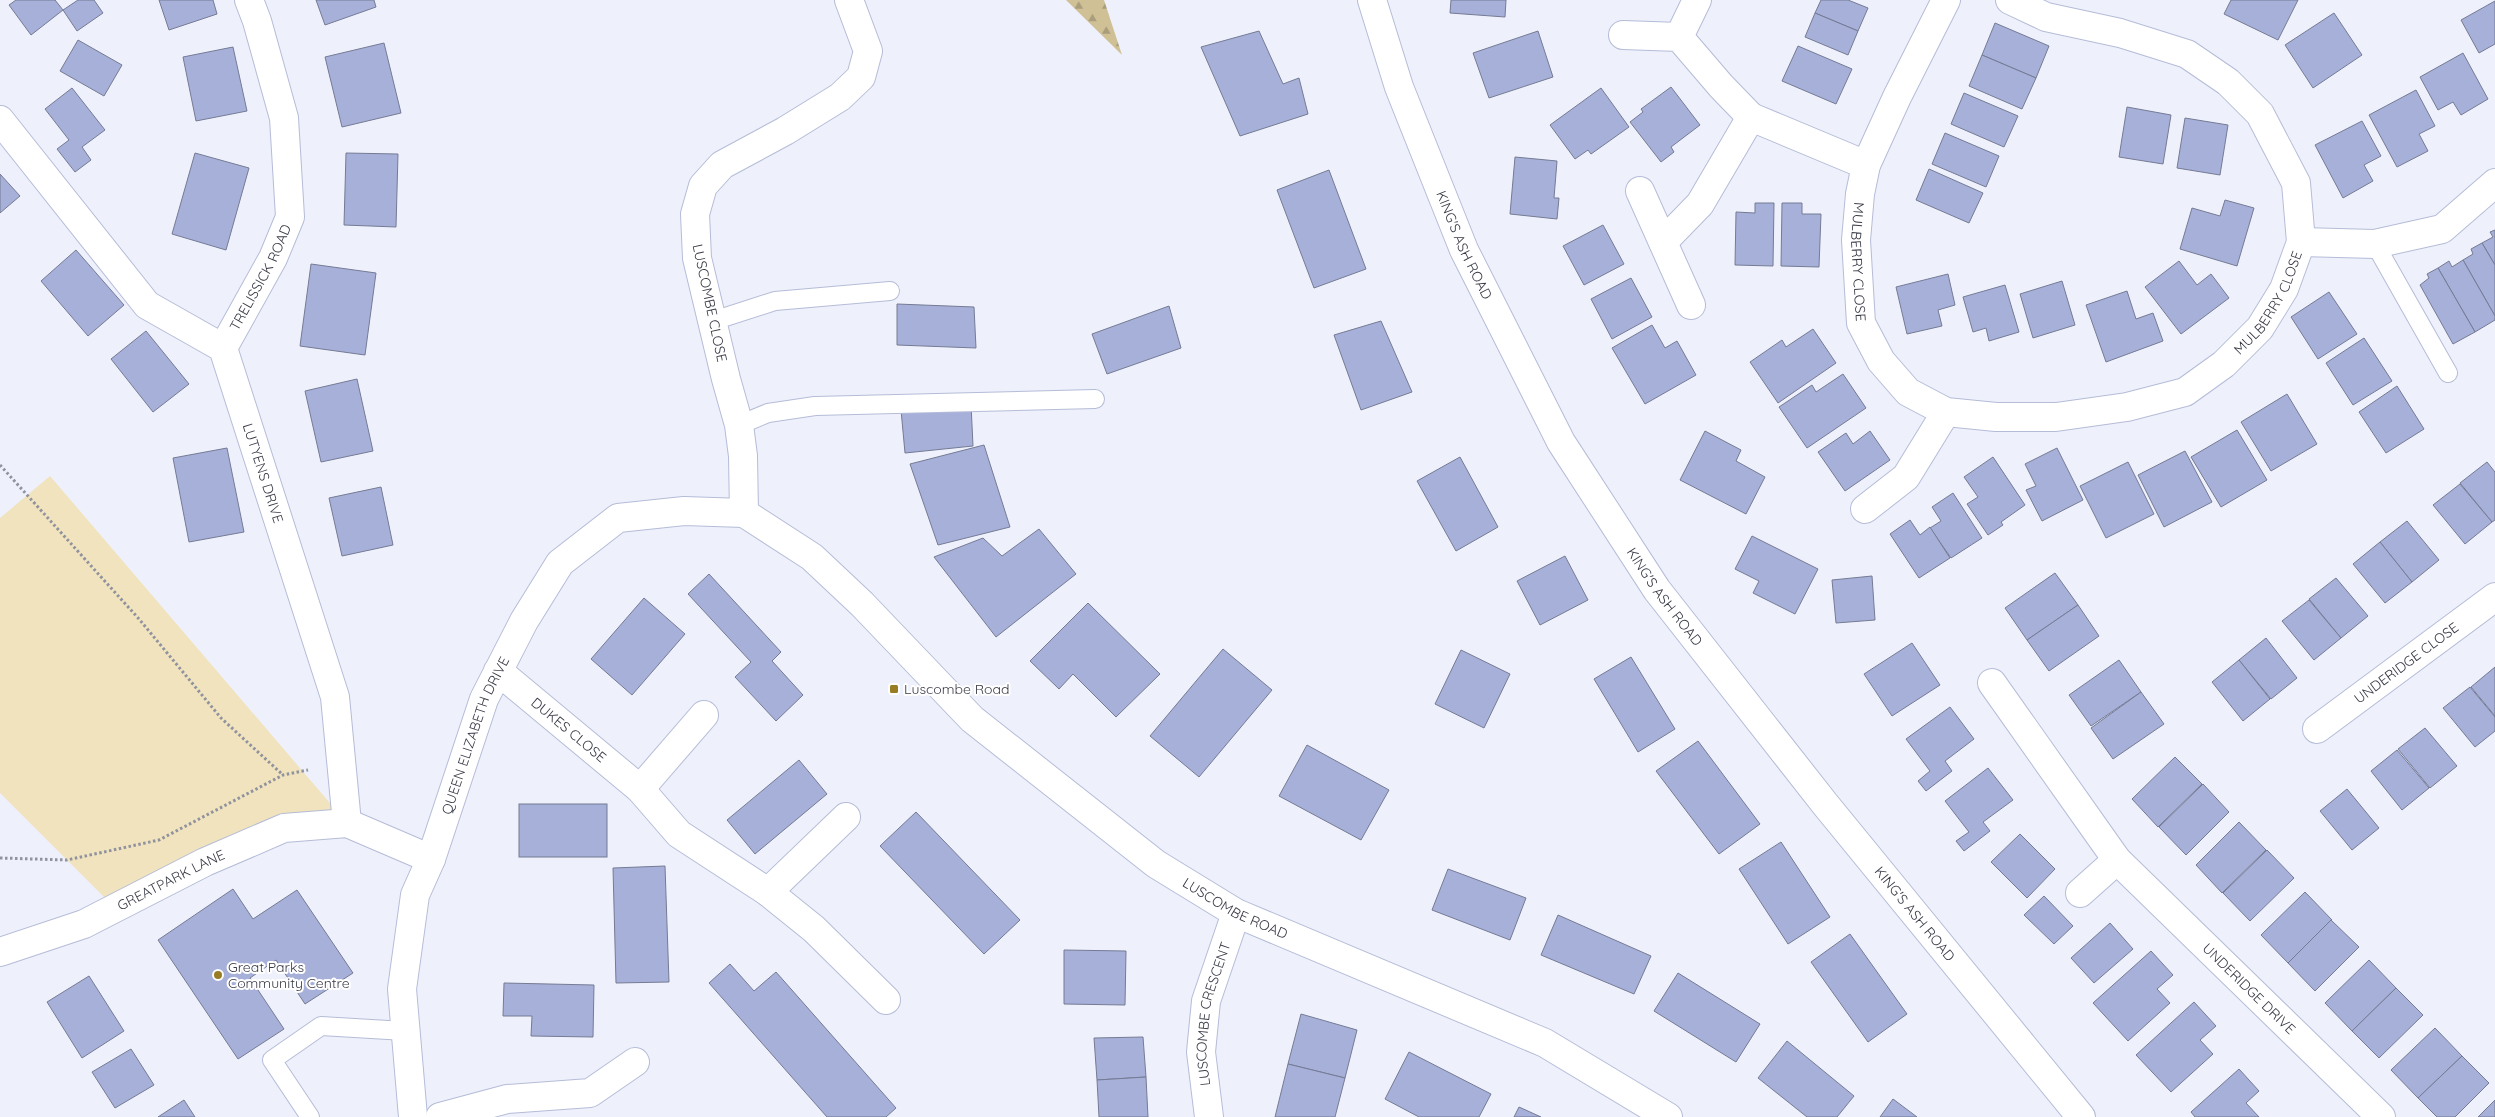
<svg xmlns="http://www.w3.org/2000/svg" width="2495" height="1117" font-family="Quicksand,sans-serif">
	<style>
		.forest { fill: url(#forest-firs) }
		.park { fill: #f0e3be }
		.building { fill: #a6b0d9; stroke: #757b94 }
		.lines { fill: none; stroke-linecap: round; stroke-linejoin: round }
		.lane-casing { stroke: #b5bcd7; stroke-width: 20 }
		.street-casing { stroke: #b5bcd7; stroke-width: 30 }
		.highway-casing { stroke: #b5bcd7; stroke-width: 30 }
		.path { stroke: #90929d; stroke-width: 3; stroke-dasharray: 2.5 2.5; stroke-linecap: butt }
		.lane { stroke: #fff; stroke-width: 18 }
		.street { stroke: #fff; stroke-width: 28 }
		.highway { stroke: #fff; stroke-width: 28 }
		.poi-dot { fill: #987d25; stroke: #fff; stroke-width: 2 }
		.labels { text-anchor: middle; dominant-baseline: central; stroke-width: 4; stroke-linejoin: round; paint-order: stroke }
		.street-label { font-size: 14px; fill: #383a45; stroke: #fff }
		.poi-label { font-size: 14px; fill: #383a45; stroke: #fff; text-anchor: start }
	</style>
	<defs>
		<pattern id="forest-firs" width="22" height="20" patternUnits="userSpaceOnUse" patternTransform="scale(1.25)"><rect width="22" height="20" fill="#cfc095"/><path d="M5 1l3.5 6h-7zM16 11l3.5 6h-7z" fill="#a99d7b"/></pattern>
	</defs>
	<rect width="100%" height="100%" fill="#eef1fc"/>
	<path class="forest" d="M1066,0H1104L1122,55L1068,2Z"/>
	<path class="park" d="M50,476L347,823L284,828L115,908L0,793V518Z"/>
	<g class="building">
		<path d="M16,0H55L63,10L31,35L9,5Z"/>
		<path d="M78,0H94L103,13L77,31L63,10Z"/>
		<path d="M159,0H213L217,14L169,30Z"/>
		<path d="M316,0H374L376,7L325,25Z"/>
		<path d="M1451,0H1506L1505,17L1450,13Z"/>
		<path d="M1821,0H1848L1868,8L1858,31L1815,13Z"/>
		<path d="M2231,0H2298L2278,40L2224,14Z"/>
		<path d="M2495,1V44L2479,53L2461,20Z"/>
		<path d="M1815,13L1858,31L1848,55L1805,37Z"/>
		<path d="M2334,13L2362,55L2313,88L2285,45Z"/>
		<path d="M1995,23L2049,46L2036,78L1982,55Z"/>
		<path d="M1259,31L1283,84L1299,78L1308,114L1240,136L1201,47Z"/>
		<path d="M1538,31L1553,77L1489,98L1473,53Z"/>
		<path d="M78,40L122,65L104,96L60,71Z"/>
		<path d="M384,43L401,113L342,127L325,57Z"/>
		<path d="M1798,46L1852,69L1836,104L1782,81Z"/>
		<path d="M233,47L247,111L196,121L183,57Z"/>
		<path d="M2463,53L2488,99L2461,115L2453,102L2438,110L2420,77Z"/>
		<path d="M1982,55L2036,78L2022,109L1969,86Z"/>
		<path d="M1671,87L1700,125L1671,147L1674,152L1661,162L1630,122L1643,112L1641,109Z"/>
		<path d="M72,88L105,130L82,147L91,160L75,172L57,149L69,140L45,109Z"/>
		<path d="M1601,88L1629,127L1591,154L1588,150L1575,159L1550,125Z"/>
		<path d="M2416,90L2435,126L2419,134L2428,151L2397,167L2369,115Z"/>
		<path d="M1964,93L2018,116L2004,147L1951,124Z"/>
		<path d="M2127,107L2171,115L2163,164L2119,157Z"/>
		<path d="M2185,118L2228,125L2220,175L2177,168Z"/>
		<path d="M2362,121L2381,156L2364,165L2373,181L2343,198L2315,145Z"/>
		<path d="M1945,133L1999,156L1986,187L1932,164Z"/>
		<path d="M195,153L249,168L226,250L172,234Z"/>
		<path d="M346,153L398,154L396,227L344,225Z"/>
		<path d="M1515,157L1557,161L1554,198H1559L1557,219L1510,214Z"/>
		<path d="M1929,169L1983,193L1969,223L1916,200Z"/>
		<path d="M1329,170L1366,269L1314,288L1277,190Z"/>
		<path d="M0,174L20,196L0,213Z"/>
		<path d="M2225,200L2254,208L2237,266L2180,249L2192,208L2220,216Z"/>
		<path d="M1755,203H1774L1773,266L1735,265L1736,212L1755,213Z"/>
		<path d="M1782,203H1802V214H1821L1819,267L1781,266Z"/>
		<path d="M1603,225L1624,264L1584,285L1563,246Z"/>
		<path d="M2495,230V265L2482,243L2493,237L2490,232Z"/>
		<path d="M2482,243L2495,265V316L2463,260L2473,254L2471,249Z"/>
		<path d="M76,250L124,305L88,336L41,281Z"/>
		<path d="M2463,260L2495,316V320L2475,332L2438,268L2449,261L2452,267Z"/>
		<path d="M2179,261L2197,285L2211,274L2229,298L2181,334L2145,287Z"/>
		<path d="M311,264L376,273L365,355L300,346Z"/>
		<path d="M2438,268L2475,332L2453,344L2420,285L2429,278L2427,274Z"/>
		<path d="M1948,274L1955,305L1938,310L1942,326L1907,334L1896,287Z"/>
		<path d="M1631,278L1652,317L1612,339L1591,299Z"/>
		<path d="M2062,281L2075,325L2033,338L2020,294Z"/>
		<path d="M2005,285L2019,332L1989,341L1986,328L1973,332L1963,297Z"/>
		<path d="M2127,291L2136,319L2153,313L2163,341L2106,362L2086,305Z"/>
		<path d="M2329,292L2357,334L2318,359L2291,317Z"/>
		<path d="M897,304L974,307L976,348L897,345Z"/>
		<path d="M1169,306L1181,348L1107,374L1092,334Z"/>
		<path d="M1381,321L1412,392L1361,410L1334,335Z"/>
		<path d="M1652,325L1665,348L1677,341L1696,375L1645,404L1612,348Z"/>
		<path d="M1813,329L1836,363L1778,403L1750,362L1782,340L1786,347Z"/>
		<path d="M146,331L189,384L153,412L111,359Z"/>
		<path d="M2364,338L2392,381L2353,405L2326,363Z"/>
		<path d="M1843,374L1866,408L1807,448L1779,407L1812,385L1816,392Z"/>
		<path d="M357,379L373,451L321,462L305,391Z"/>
		<path d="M2397,386L2424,429L2386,453L2359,412Z"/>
		<path d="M2287,394L2317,444L2271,471L2241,422Z"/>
		<path d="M971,404L973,446L905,453L901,410Z"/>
		<path d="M2237,430L2267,480L2221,507L2191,457Z"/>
		<path d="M1705,431L1741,450L1736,461L1765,477L1746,514L1680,480Z"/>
		<path d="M1870,431L1890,460L1845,491L1818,452L1846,433L1853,444Z"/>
		<path d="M984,445L1010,527L938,545L910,464Z"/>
		<path d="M227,448L244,532L189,542L173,458Z"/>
		<path d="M2057,448L2083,500L2042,521L2026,490L2036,486L2025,464Z"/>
		<path d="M2185,451L2212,502L2164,527L2138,475Z"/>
		<path d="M1460,457L1498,527L1456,551L1417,481Z"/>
		<path d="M1993,457L2025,505L2001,522L2003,525L1988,535L1967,504L1978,497L1964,477Z"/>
		<path d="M2128,462L2154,514L2106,538L2080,486Z"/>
		<path d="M2487,462L2495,472V520L2492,522L2460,483Z"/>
		<path d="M2460,484L2492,522L2465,544L2433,505Z"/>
		<path d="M381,487L393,545L342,556L329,498Z"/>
		<path d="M1953,493L1982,538L1951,558L1930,528L1941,521L1932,507Z"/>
		<path d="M1910,520L1920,535L1930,527L1950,558L1919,578L1890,534Z"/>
		<path d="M2407,521L2439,560L2412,582L2380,542Z"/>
		<path d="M1039,529L1076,574L996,637L934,557L983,538L1002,556Z"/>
		<path d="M1752,536L1818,569L1795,614L1753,593L1759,581L1735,569Z"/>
		<path d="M2380,542L2412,582L2385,603L2353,564Z"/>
		<path d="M1565,556L1588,600L1540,625L1517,581Z"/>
		<path d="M2055,573L2078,605L2027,640L2005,608Z"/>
		<path d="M709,574L781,652L772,661L803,695L776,721L735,677L751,662L688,594Z"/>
		<path d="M1872,576L1875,620L1836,623L1832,580Z"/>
		<path d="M2336,578L2368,616L2341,638L2309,599Z"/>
		<path d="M644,598L685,634L632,695L591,659Z"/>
		<path d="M2309,600L2341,638L2314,660L2282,621Z"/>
		<path d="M1088,603L1160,674L1116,717L1073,674L1059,689L1030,661Z"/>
		<path d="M2078,605L2099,636L2049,671L2027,640Z"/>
		<path d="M2266,638L2297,678L2271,699L2239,660Z"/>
		<path d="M1912,643L1940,685L1892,716L1864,674Z"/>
		<path d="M1223,649L1272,690L1199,777L1150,736Z"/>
		<path d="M1461,650L1510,674L1484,728L1435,704Z"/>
		<path d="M1631,657L1675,729L1638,752L1594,679Z"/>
		<path d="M2119,660L2141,692L2091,726L2069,695Z"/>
		<path d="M2239,660L2270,699L2243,721L2212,682Z"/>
		<path d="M2495,667V716L2471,687Z"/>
		<path d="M2470,687L2495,717V731L2475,747L2443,708Z"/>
		<path d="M2141,692L2164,724L2113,759L2091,728Z"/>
		<path d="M1950,707L1974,739L1945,761L1952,771L1926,791L1918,781L1930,771L1906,739Z"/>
		<path d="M2425,728L2457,766L2430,788L2398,749Z"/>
		<path d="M1698,741L1760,824L1719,854L1656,771Z"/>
		<path d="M1307,745L1389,790L1361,840L1279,796Z"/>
		<path d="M2397,750L2429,788L2402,810L2371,771Z"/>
		<path d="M2175,757L2202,784L2158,827L2132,799Z"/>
		<path d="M799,760L827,794L755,854L727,820Z"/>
		<path d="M1988,768L2013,800L1983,822L1990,831L1964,851L1956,841L1969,832L1945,801Z"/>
		<path d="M2203,784L2229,812L2186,855L2159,827Z"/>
		<path d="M2347,789L2379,828L2352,850L2320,811Z"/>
		<rect x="519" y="804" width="88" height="53"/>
		<path d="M916,812L1020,920L984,954L880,846Z"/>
		<path d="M2239,822L2266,850L2222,893L2196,865Z"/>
		<path d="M2020,834L2055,869L2027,898L1991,862Z"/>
		<path d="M1781,842L1830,917L1788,944L1739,869Z"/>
		<path d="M2267,850L2294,878L2250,921L2223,893Z"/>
		<path d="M665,866L669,982L616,983L613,868Z"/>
		<path d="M1448,869L1526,898L1510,940L1432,910Z"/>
		<path d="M233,889L253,919L297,890L353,973L305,1004L276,960L250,978L284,1029L238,1059L158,940Z"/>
		<path d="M2305,892L2332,920L2288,963L2261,935Z"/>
		<path d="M2044,896L2073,926L2054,944L2024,915Z"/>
		<path d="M1558,915L1651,956L1634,994L1541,955Z"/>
		<path d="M2331,920L2359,947L2315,991L2288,963Z"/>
		<path d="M2110,923L2133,949L2094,983L2071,958Z"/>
		<path d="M1850,934L1907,1014L1868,1042L1811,962Z"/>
		<path d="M1064,950L1126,951L1125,1005L1064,1004Z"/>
		<path d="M2151,951L2173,975L2157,989L2170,1003L2128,1041L2093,1003Z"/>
		<path d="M2369,960L2396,988L2352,1031L2325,1003Z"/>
		<path d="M730,964L754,991L776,972L896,1108L886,1117H827L709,983Z"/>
		<path d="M1678,973L1760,1024L1736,1062L1654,1011Z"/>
		<path d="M89,976L124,1031L82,1058L47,1002Z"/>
		<path d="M504,983L594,985L593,1037L531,1036L532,1016H503Z"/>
		<path d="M2396,988L2423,1015L2379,1058L2352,1031Z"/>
		<path d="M2194,1002L2216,1026L2200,1040L2213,1054L2171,1092L2136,1055Z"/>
		<path d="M1301,1014L1357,1030L1345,1078L1288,1064Z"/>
		<path d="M2435,1028L2462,1056L2418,1098L2391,1070Z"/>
		<path d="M1143,1037L1146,1077L1097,1080L1094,1038Z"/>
		<path d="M1787,1041L1854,1096L1837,1117H1807L1758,1078Z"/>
		<path d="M131,1049L154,1085L115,1108L92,1072Z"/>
		<path d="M1409,1052L1491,1094L1479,1117H1419L1385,1099Z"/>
		<path d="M2462,1056L2489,1083L2455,1117H2437L2418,1098Z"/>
		<path d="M1288,1064L1345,1078L1335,1117H1275Z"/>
		<path d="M2239,1069L2259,1091L2246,1103L2259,1117H2195L2191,1112Z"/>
		<path d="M1146,1077L1148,1117H1099L1097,1080Z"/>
		<path d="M1893,1099L1917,1117H1880Z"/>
		<path d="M184,1100L195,1117H158Z"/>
		<path d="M2495,1100V1117H2478Z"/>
		<path d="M1519,1107L1541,1117H1514Z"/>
	</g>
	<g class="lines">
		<defs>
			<g id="lane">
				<path d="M2375,244L2448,373"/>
				<path d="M713,321L775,301L890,291"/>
				<path d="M739,425L768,413L815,406L1095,399"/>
				<path d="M310,1117L272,1060L321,1026L405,1031"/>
			</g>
			<g id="street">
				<path id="s1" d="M1946,0L1897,97L1866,165L1860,194L1856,240L1861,323L1881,361L1908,392L1946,412L1996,417H2056L2127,407L2185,392L2224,364L2260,328L2284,289L2301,242L2296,183L2260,114L2228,82L2187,54L2120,33L2046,17L2010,0"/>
				<path d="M1623,35L1679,37L1721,86L1751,117"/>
				<path d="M1679,37L1697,0"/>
				<path id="s2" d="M0,120L147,305L223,348L335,697L347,823"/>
				<path d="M1640,191L1691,305"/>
				<path d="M1663,242L1700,204L1751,117L1866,165"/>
				<path d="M2301,242L2375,244L2442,229L2495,183"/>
				<path id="s3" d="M223,348L273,258L290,217L284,118L257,21L249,0"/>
				<path d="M1865,509L1906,477L1946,412"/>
				<path id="s4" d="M744,513L812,557L862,604L972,719L1156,864L1236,913L1545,1043L1668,1117"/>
				<path d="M744,513L743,456L739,425L726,379L697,258L695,214L703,186L722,165L785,131L840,97L861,77L868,51L849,0"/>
				<path id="s5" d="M498,671L640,789L679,834L768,892L814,929L886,1000"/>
				<path id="s6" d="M1992,683L2117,860L2381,1117"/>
				<path id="s7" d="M2317,729L2495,597"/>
				<path d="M640,789L704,715"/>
				<path d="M768,892L846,817"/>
				<path d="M2080,893L2117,860"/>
				<path id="s8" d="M0,952L84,924L205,862L284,828L347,823L431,859"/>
				<path id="s9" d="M413,1117L402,989L415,895L431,859L484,699L524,621L560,563L618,518L684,511L744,513"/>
				<path d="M440,1117L507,1099L590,1093L635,1062"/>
				<path id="s10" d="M1209,1117L1201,1052L1206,1001L1236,913"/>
			</g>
			<g id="highway">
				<path id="s11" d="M1372,0L1399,87L1464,250L1561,442L1657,590L1825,804L2081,1117"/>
			</g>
		</defs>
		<use href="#lane" class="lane-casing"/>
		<use href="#street" class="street-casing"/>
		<use href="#highway" class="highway-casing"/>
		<g class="path">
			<path d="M0,465L139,619L221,718L283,775"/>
			<path d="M0,858L67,860L159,840L283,775L308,770"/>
		</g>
		<use href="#lane" class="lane"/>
		<use href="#street" class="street"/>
		<use href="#highway" class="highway"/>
	</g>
	<g class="poi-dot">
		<rect x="889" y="684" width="10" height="10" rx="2.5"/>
		<circle cx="218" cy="975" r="5"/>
	</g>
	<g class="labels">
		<g class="street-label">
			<text stroke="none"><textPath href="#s11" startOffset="262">KING'S ASH ROAD</textPath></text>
			<text stroke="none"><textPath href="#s1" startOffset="281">MULBERRY CLOSE</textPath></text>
			<text stroke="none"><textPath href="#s3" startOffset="80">TRELISSICK ROAD</textPath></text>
			<text stroke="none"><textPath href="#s1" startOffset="836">MULBERRY CLOSE</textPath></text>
			<text transform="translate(710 303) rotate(78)">LUSCOMBE CLOSE</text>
			<text stroke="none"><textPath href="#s2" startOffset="455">LUTYENS DRIVE</textPath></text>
			<text stroke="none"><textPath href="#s11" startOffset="668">KING'S ASH ROAD</textPath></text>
			<text stroke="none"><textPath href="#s7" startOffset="111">UNDERIDGE CLOSE</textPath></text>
			<text stroke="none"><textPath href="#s5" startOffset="92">DUKES CLOSE</textPath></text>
			<text stroke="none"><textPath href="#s9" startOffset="394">QUEEN ELIZABETH DRIVE</textPath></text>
			<text stroke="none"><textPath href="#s8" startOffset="186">GREATPARK LANE</textPath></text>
			<text stroke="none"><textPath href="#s4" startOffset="634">LUSCOMBE ROAD</textPath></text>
			<text stroke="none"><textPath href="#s11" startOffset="1072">KING'S ASH ROAD</textPath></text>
			<text stroke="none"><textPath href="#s6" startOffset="401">UNDERIDGE DRIVE</textPath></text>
			<text stroke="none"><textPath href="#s10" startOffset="105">LUSCOMBE CRESCENT</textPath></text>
		</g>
		<g class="poi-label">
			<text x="904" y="689">Luscombe Road</text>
			<text x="228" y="967">Great Parks<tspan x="228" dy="16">Community Centre</tspan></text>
		</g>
	</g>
</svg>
